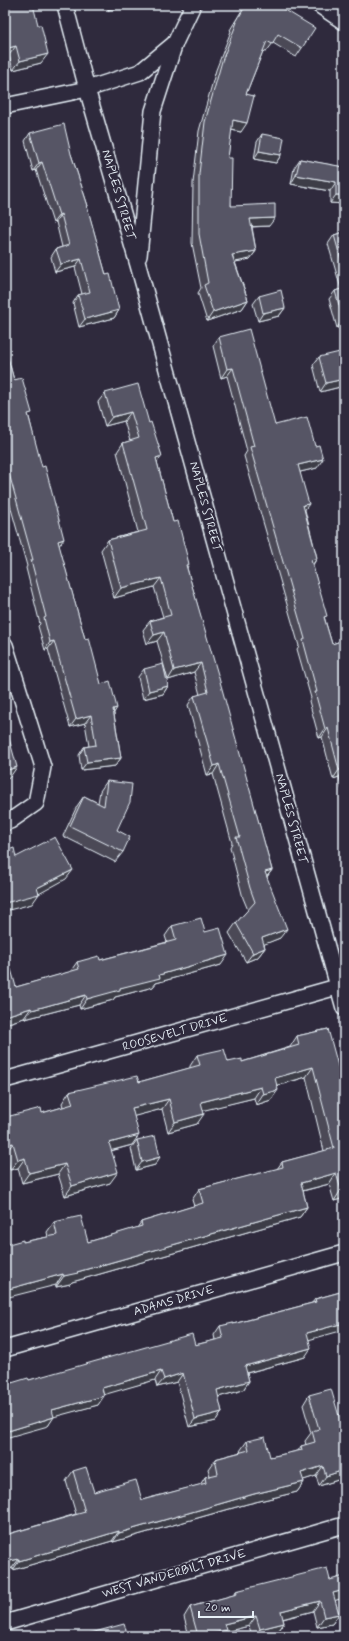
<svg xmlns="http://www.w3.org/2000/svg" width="349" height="1641" font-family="Mynerve,sans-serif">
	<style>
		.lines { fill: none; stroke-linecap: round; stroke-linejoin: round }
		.street-casing { stroke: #e8f1f8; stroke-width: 18 }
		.street { stroke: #2f2a3d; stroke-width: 15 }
		.wall { fill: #4b4957; stroke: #e8f1f8 }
		.shaded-wall { fill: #3d3c47; stroke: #e8f1f8 }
		.building { fill: #575565; stroke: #e8f1f8 }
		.labels { text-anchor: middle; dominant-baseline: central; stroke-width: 4; stroke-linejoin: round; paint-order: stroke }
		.street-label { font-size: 12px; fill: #e8f1f8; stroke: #2f2a3d }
	</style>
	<rect width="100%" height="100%" fill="#2f2a3d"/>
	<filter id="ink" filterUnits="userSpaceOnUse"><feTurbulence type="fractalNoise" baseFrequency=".025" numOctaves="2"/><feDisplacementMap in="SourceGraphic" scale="8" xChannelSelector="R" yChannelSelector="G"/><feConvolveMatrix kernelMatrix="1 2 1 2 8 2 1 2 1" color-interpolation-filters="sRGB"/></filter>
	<g filter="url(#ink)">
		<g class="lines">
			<defs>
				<g id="street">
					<path d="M65,5L87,89L138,265L344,1008"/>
					<path d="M319,5L344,22"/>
					<path d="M5,106L87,89L140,72L175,43"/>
					<path d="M139,256L153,111L175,43L193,5"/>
					<path d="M5,645L43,767L36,803L10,821L5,823"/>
					<path d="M5,1080L344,985"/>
					<path d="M5,1349L344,1253"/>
					<path d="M5,1623L344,1525"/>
				</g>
			</defs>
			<use href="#street" class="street-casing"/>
			<use href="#street" class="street"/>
		</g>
		<g class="wall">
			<path d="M5,5L41,63L13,70L9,55L5,56Z"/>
			<path d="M107,5H129L108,10Z"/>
			<path d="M245,5H277L302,48L296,57L273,43L266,52L263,51L246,94L241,132L231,130L228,158L231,206L269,226L252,227L256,251L250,259L235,262L248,300L242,309L207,321L198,293L201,288L192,243L193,183L199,131L216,70L231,31L230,30Z"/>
			<path d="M30,133L71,154L88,206L87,207L106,275L119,310L114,318L79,327L73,303L78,295L82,294L75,267L55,272L51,257L56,249L62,247L56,222L53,223L36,170L33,171L25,141Z"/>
			<path d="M262,134L281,155L276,163L254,159L257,142Z"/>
			<path d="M344,151V204L330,203V191L291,184L294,168L300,159L342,167Z"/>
			<path d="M344,232V326L337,328L329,299L335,291L341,289L328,244L334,235Z"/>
			<path d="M259,296L285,308L279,316L258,321L253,304Z"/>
			<path d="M219,337L275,425L317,468L300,472L305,510L317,558L313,565L325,620L332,644L344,640V796L339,777L333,779L322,737L319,738L309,701L311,698L297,649L299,646L244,456L247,451L227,376L221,378L213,346Z"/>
			<path d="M5,347L14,380L29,417L59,546L85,639L101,684L114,714L121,758L115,766L81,770L79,755L84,747L89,746L85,723L70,727L48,649L45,650L38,626L40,624L26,568L27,566L5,487Z"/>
			<path d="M319,357L344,386L320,392L313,365Z"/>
			<path d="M105,393L149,423L162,456L157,462L173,522L189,564L187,568L272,870L267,877L280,938L264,944L265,948L258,957L246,962L229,933L236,923L248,910L243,898L230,847L232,843L213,774L207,775L188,705L194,696L200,695L194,672L168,680L157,641L147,644L143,630L150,621L163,617L154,587L114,598L101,550L108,540L138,532L117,452L123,443L130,441L124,421L105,426L98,402Z"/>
			<path d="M344,414V432L340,419Z"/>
			<path d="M144,669L168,686L163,694L143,699L138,677Z"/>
			<path d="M107,781L117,830L123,852L115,862L63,836L77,806L84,796L98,803L100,791Z"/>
			<path d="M172,926L205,932L221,965L156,983L153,987L115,997L113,1000L80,1009L79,1005L25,1019L24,1018L5,1024V970L16,987L70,972L77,962L100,960L167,942L165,936Z"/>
			<path d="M328,1029L344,1198L334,1201L329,1184L303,1191L307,1207L300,1217L72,1282L70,1284L56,1287V1285L23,1242L48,1237L47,1232L54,1222L88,1242L137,1228L141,1222L194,1206L192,1200L199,1189L277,1169L282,1162L324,1151L306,1077L277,1086L271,1100L256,1105L254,1098L203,1110L197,1124L168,1132L162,1109L134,1116L132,1145L111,1151L110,1183L65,1196L58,1174L22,1183L18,1168L10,1170L6,1153H5V1119L6,1117L42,1113L63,1107L62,1103L69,1092L139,1082L190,1068V1066L197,1055L228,1062H242L290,1047L297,1036Z"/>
			<path d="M137,1140L155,1165L136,1170L131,1148Z"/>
			<path d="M344,1291L309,1340L305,1357L247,1373L249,1381L243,1390L218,1397L222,1412L216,1421L189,1427L177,1382L157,1387L155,1380L103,1394L98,1405L54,1416L48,1426L29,1380L195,1345L215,1340L214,1335L220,1326L233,1324L312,1303L315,1299Z"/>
			<path d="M309,1395L344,1478L319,1486L316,1476L303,1480L304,1482L297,1492L247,1504L113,1542L112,1541L13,1570L12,1568L5,1570V1535L76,1514L66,1481L73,1471L94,1492L142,1500L200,1485L205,1477L210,1476L208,1469L215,1459L241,1452L240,1451L247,1441L270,1457L298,1451L301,1446L306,1445L305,1441L311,1433L303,1405Z"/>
			<path d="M330,1580L344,1598L335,1600L339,1614L332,1624L317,1627L313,1611L283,1619L284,1623L277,1633L265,1636H252L249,1626L225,1632L222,1636H189L184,1617L190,1607L234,1595L236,1591Z"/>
		</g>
		<g class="shaded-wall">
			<path d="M112,5H129L108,10Z"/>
			<path d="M16,46L9,55L5,56V49Z"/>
			<path d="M48,54L41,63L13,70L20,61Z"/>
			<path d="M233,120L247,123L241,132L227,129Z"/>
			<path d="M259,151L281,155L276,163L254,159Z"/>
			<path d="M42,162L36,170L33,171L39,163Z"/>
			<path d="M296,175L336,182L330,191L291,184Z"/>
			<path d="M336,195H344V204L330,203Z"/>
			<path d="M61,214L56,222L53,223L59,215Z"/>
			<path d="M275,218L269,226L244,227L250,219Z"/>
			<path d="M256,251L250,259L226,264L232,255Z"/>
			<path d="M81,259L75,267L55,272L61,264Z"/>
			<path d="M248,300L242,309L207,321L213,312Z"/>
			<path d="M285,308L279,316L258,321L263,313Z"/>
			<path d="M119,310L114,318L79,327L85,319Z"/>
			<path d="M343,319H344V326L337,328Z"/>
			<path d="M233,368L227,376L221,378L227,369Z"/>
			<path d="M344,379V386L320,392L326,383Z"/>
			<path d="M131,412L124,421L105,426L112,417Z"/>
			<path d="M162,456L155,465L156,458Z"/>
			<path d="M323,459L317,468L292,474L298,465Z"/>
			<path d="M309,504L303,512V505Z"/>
			<path d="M64,539L58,547V541Z"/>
			<path d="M317,558L311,567V560Z"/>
			<path d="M161,578L154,587L114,598L121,588Z"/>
			<path d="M164,632L157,641L147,644L154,635Z"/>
			<path d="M54,641L48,649L45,650L50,642Z"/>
			<path d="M201,663L194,672L168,680L174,670Z"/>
			<path d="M168,686L163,694L143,699L149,691Z"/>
			<path d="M117,708L112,716L113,709Z"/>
			<path d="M91,715L85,723L70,727L76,719Z"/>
			<path d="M328,728L322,737L319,738L325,729Z"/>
			<path d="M121,758L115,766L81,770L87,762Z"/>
			<path d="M219,764L213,774L207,775L214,766Z"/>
			<path d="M17,767L10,777L5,778V771Z"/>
			<path d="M344,769V770L339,777L333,779L339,770Z"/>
			<path d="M73,870L66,879L37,895L39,894L32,904L5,911V903L37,888Z"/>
			<path d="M272,870L265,879V872Z"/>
			<path d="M287,929L280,938L255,948L262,938Z"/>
			<path d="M265,948L258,957L246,962L253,953Z"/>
			<path d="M228,955L221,965L156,983L153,987L115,997L113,1000L80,1009L87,999L159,975Z"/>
			<path d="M86,995L79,1005L25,1019L32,1010Z"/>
			<path d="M31,1008L24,1018L5,1024V1016Z"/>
			<path d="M313,1067L306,1077L268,1088L275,1078Z"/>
			<path d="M261,1087L254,1098L193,1113L201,1102Z"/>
			<path d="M278,1090L271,1100L256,1105L263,1094Z"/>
			<path d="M169,1099L162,1109L124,1119L132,1108Z"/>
			<path d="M204,1114L197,1124L168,1132L175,1122Z"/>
			<path d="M139,1135L132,1145L102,1153L109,1143Z"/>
			<path d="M13,1143L6,1153H5V1145Z"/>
			<path d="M160,1157L155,1165L136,1170L142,1162Z"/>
			<path d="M25,1158L18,1168L10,1170L18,1160Z"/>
			<path d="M65,1164L58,1174L22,1183L29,1173Z"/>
			<path d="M118,1172L110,1183L65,1196L72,1186Z"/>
			<path d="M336,1173L329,1184L294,1193L301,1183Z"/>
			<path d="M344,1189V1198L334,1201L341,1190Z"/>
			<path d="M307,1207L300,1217L72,1282L70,1284L56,1287L64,1276L77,1272Z"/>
			<path d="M63,1274L56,1285L5,1298V1290Z"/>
			<path d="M344,1323V1330L301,1342L307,1333Z"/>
			<path d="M311,1348L305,1357L239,1375L245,1366Z"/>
			<path d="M161,1371L155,1380L96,1397L102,1388Z"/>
			<path d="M183,1373L177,1382L157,1387L164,1379Z"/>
			<path d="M249,1381L243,1390L211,1399L217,1390Z"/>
			<path d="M104,1396L98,1405L46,1419L52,1410Z"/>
			<path d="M222,1412L216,1421L189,1427L195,1419Z"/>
			<path d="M54,1417L48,1426L5,1438V1432Z"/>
			<path d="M323,1466L316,1476L294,1483L301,1473Z"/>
			<path d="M344,1470V1478L319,1486L326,1476Z"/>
			<path d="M304,1482L297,1492L247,1504L113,1542L119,1533L254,1494Z"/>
			<path d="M119,1531L112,1541L13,1570L19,1561Z"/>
			<path d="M19,1559L12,1568L5,1570V1562Z"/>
			<path d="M344,1590V1598L326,1603L333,1593Z"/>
			<path d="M320,1601L313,1611L274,1621L281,1611Z"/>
			<path d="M339,1614L332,1624L317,1627L324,1617Z"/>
			<path d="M256,1616L249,1626L225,1632L222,1636H205L224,1624Z"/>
			<path d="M284,1623L277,1633L265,1636H255L260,1629Z"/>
		</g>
		<g class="building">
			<path d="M5,5H33L38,25H41L48,54L20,61L16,46L5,49V33L9,32L5,16Z"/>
			<path d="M246,5H277L315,28L302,48L278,34L272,44L267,41L246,94L254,96L247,123L233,120L228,158H232L231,206L275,204V218L250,219L256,251L232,255L248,300L213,312L204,285L208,283L199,234V174L205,122L222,61L237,22H236Z"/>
			<path d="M64,124L71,154L88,206H87L106,275L110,274L119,310L85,319L78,295L90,292L81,259L61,264L56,249L69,245L61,214L59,215L42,162L39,163L30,133Z"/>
			<path d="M262,134L284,138L281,155L259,151Z"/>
			<path d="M300,159L344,167V195H336V182L296,175Z"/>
			<path d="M344,232V271L334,235Z"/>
			<path d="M344,288V319H343L335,291Z"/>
			<path d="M281,290L285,308L263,313L259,296Z"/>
			<path d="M249,329L275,425L307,417L315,446L319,445L323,459L298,465L309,504L303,505L317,558L311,560L327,616L324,617L332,644L344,640V769L339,770L328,728L325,729L315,692H317L303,640L305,639L250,447L254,446L233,368L227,369L219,337Z"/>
			<path d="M5,347L14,380L22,378L32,413L28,414L42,467L45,466L64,539L58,541L85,639L89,638L101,684L110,681L117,708L113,709L121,758L87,762L84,747L96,745L91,715L76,719L54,641L50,642L44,618L46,617L31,560H33L5,459Z"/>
			<path d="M344,351V379L326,383L319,357Z"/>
			<path d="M138,384L149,423L151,422L162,456L156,458L173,522L178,521L189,564L186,565L219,678L272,870L265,872L287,929L262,938L265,948L253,953L236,923L255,902L250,888L236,837H240L219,764L214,766L194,696L208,692L201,663L174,670L164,632L154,635L150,621L171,615L161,578L121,588L108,540L147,530L123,443L139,438L131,412L112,417L105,393Z"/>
			<path d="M163,664L168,686L149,691L144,669Z"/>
			<path d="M5,724L17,767L5,771Z"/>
			<path d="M107,781L132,784L130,802L117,830L130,837L123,852L70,826L84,796L104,806Z"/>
			<path d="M55,837L73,870L37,888L39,894L5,903V851L14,848L16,857Z"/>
			<path d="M201,918L205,932L220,928L228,955L159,975L160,978L120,988V990L87,999L86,995L32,1010L31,1008L5,1016V970L11,969L16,987L79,969L77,962L99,956L100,960L176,940L172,926Z"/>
			<path d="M328,1029L344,1088V1189L341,1190L336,1173L301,1183L307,1207L77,1272L78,1273L64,1276L63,1274L5,1290V1245L23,1240V1242L57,1235L54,1222L81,1216L88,1242L142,1226L141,1222L203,1203L199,1189L283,1167L282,1162L334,1148L313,1067L275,1078L278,1090L263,1094L261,1087L201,1102L204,1114L175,1122L169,1099L132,1108L139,1135L109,1143L118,1172L72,1186L65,1164L29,1173L25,1158L18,1160L13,1143L5,1145V1122L7,1121L6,1117L41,1108L42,1113L73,1104L69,1092L137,1076L139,1082L200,1065L197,1055L224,1049L228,1062L242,1059V1062L299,1045L297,1036Z"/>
			<path d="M155,1136L160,1157L142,1162L137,1140Z"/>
			<path d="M344,1291V1323L307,1333L311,1348L245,1366L249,1381L217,1390L222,1412L195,1419L183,1373L164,1379L161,1371L102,1388L104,1396L52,1410L54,1417L5,1432V1385L28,1378L29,1380L192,1334L195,1345L223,1338L220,1326L233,1323V1324L316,1302L315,1299Z"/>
			<path d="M331,1389L341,1423L344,1422V1470L326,1476L323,1466L301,1473L304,1482L254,1494L119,1533V1531L19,1561V1559L5,1562V1535L85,1512L73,1471L86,1467L94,1492L136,1480L142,1500L206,1483L205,1477L218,1474L215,1459L249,1450L247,1441L265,1437L270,1457L302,1450L301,1446L315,1442L312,1431L319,1429L309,1395Z"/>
			<path d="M327,1568L330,1580L344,1576V1590L333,1593L339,1614L324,1617L320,1601L281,1611L284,1623L260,1629L256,1616L224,1624L226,1630L205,1636H198L190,1607L237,1594L236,1591Z"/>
			<path d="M124,1624L128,1636H80Z"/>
		</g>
	</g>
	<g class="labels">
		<g class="street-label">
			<text transform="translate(118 195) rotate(74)">NAPLES STREET</text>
			<text transform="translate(205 507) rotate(75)">NAPLES STREET</text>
			<text transform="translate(291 819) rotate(75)">NAPLES STREET</text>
			<text transform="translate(175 1033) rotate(-16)">ROOSEVELT DRIVE</text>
			<text transform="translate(174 1301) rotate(-16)">ADAMS DRIVE</text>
			<text transform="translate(174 1574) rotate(-16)">WEST VANDERBILT DRIVE</text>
		</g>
	</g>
	<rect width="349" height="1641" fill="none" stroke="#2f2a3d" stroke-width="20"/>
	<rect x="10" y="10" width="329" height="1621" fill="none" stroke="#e8f1f8" stroke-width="1.5" filter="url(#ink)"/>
	<path d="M199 1611v6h54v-6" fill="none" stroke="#e8f1f8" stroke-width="2"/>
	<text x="205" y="1611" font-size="12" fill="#e8f1f8" stroke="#2f2a3d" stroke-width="3" paint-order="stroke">20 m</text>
</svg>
